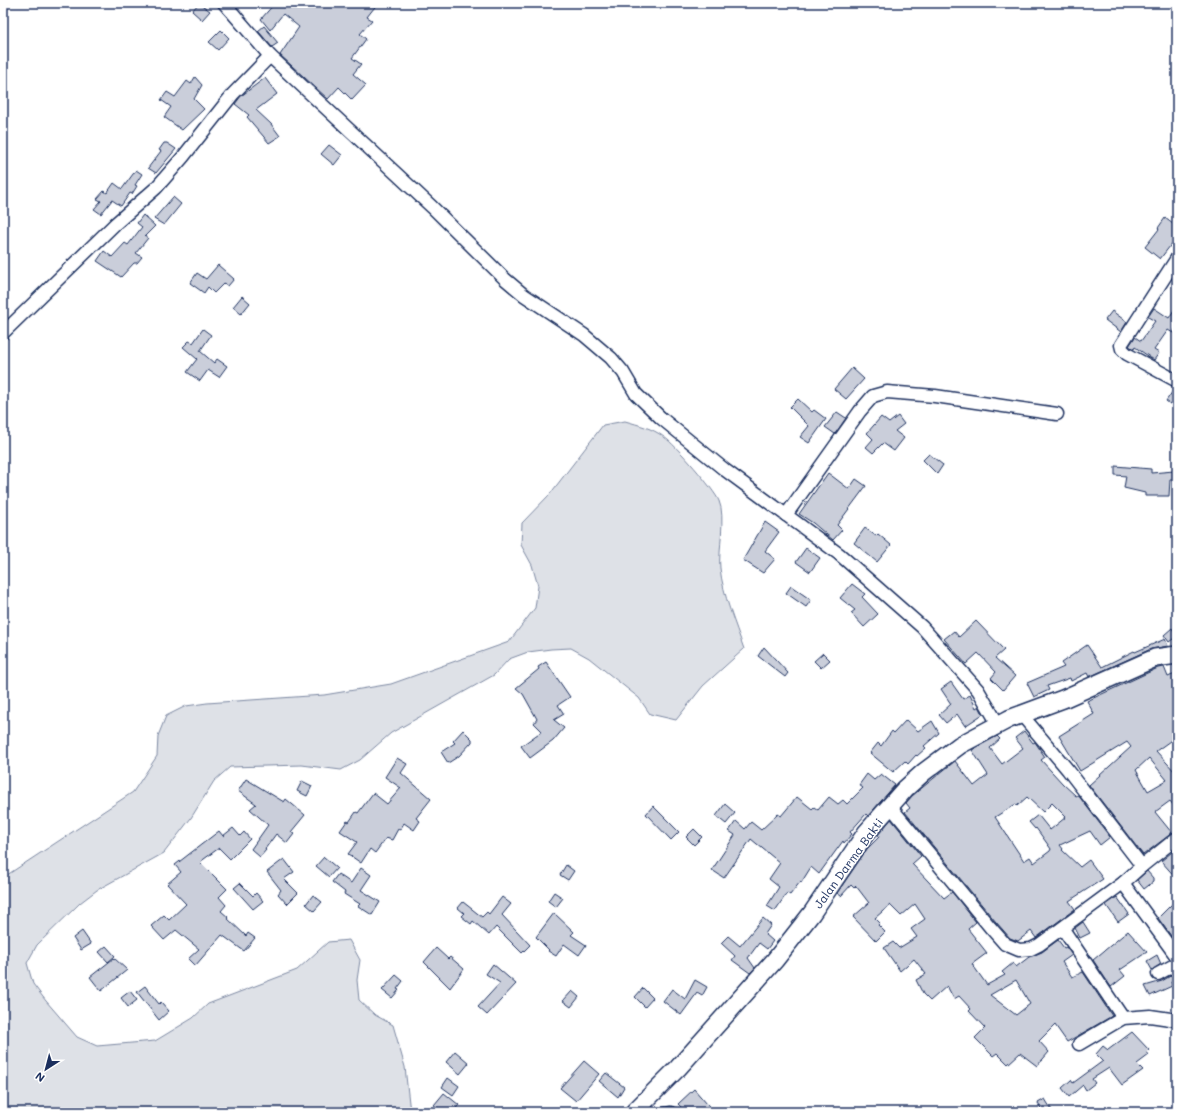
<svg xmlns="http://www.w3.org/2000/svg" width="1180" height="1115" font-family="Mali,sans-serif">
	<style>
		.green { fill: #dee1e7; stroke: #7c88a2 }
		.building { fill: #caceda; stroke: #1b2f5e; fill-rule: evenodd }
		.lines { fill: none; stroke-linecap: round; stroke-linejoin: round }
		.lane-casing { stroke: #1b2f5e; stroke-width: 9 }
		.street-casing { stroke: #1b2f5e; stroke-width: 15 }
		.secondary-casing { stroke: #1b2f5e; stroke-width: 20 }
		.lane { stroke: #fff; stroke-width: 6 }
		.street { stroke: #fff; stroke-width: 12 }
		.secondary { stroke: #fff; stroke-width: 17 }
		.labels { text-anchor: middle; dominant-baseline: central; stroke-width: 3; stroke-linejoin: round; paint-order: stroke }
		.street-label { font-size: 12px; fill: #1b2f5e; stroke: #fff }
	</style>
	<rect width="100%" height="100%" fill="#fff"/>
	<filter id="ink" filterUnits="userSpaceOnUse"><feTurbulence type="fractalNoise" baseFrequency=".025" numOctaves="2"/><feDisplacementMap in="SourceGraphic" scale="8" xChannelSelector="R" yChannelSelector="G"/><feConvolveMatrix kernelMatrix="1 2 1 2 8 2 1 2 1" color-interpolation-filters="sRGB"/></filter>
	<g filter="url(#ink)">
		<path class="green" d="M625,421C639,425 652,428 664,437C675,444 714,489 719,501C726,516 718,552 720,568C723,595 735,623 744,649L703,686L676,720L650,714L639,698L589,658L571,648L551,649L528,652L509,659L494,675L391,733L360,760L341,770L302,765L230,767L214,781L191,818L164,853L97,890L80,903L37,945L27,963L33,984L46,1001L77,1037L97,1046L155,1041L193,1018L208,1004L297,970L328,942L349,940L360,960L357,980L359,1000L375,1015L393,1025L405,1067L410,1112H3L4,877L133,792L157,756L158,736L166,716L186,706L207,703L324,695L391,684L509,642L535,608L538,586L532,565L521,545L522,523L550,494L603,425Z"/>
		<g class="building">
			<path d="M199,3L210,11L202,20L192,11Z"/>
			<path d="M275,3H378L367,17L372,20L360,34L366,39L352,58L361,64L353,74L366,85L352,100L339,87L328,99L280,55L299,27L283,14L270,30L261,19Z"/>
			<path d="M264,26L278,43L272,47L258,31Z"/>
			<path d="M221,30L229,38L218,50L209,42Z"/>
			<path d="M195,77L202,85L194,99L204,109L182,130L164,117L171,107L161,100L167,92L175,97L187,81L191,84Z"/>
			<path d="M265,78L277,94L256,110L271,124L280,136L269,143L247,117L249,115L235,104L241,96Z"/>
			<path d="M164,143H167L176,149L156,173L148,168L161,151L159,150Z"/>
			<path d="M329,145L342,155L334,165L321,154Z"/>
			<path d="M136,170L142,174L135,185L137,186L132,194L130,193L121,206L112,200L101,214L94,209L101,201L97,199L104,191L107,193L114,183L122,189Z"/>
			<path d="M173,197L181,204L164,225L154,219Z"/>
			<path d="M143,215L155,226L145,236L148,238L136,253L142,257L137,263H134L121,277L97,261L104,251L112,257L125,243L128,245L142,227L137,223Z"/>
			<path d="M1165,218L1177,227V237L1160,259L1145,247L1159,229L1158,228Z"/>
			<path d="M218,265L234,279L228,286L224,283L214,293L208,287L204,293L190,283L197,273L206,279Z"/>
			<path d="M242,296L250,303L241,314L233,307Z"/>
			<path d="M1177,305V326L1173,333L1168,330L1154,350L1159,353L1154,360L1135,347L1134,349L1129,346L1135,337L1141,341L1155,321L1148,317L1154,308L1169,318Z"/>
			<path d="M1112,311L1127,322L1121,332L1105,320Z"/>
			<path d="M203,329L211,335L200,351L214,363L217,359L227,366L219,377L208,370L200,381L187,372L197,359L183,347L189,341L193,343Z"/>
			<path d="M852,368L864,379L846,399L834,389Z"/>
			<path d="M1175,388H1177V409L1166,401Z"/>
			<path d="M798,399L812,412L814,410L826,419L809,443L800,437L809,426L790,407Z"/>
			<path d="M837,412L846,418L835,434L825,427Z"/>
			<path d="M898,416L904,424L895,431L904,438L894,451L883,443L873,453L866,447L873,439L867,433L881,417L889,423Z"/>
			<path d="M929,454L943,465L937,474L923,460Z"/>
			<path d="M1115,466L1151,469V473L1174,471V480H1170L1169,496H1145V493L1124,488L1126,476L1115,475Z"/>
			<path d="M828,473L849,489L856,479L866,486L837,525L842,530L833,540L813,523L799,514Z"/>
			<path d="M765,522L779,532L765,551L775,559L763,573L743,560Z"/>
			<path d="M865,528L876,536L878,534L891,545L877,562L854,543Z"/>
			<path d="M806,548L820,558L810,572L796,562Z"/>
			<path d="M852,584L865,594L862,597L878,614L864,627L851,613L855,610L840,598Z"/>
			<path d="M791,586L811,600L806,607L786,593Z"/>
			<path d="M976,621L1004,650L995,658L1015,676L1003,690L991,678L996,672L978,653L966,664L944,639L954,631L959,637Z"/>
			<path d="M1172,628L1177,636L1169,642L1164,635Z"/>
			<path d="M1165,639L1168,646L1151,649L1089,677L1087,673L1071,681L1070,678L1047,686L1049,690L1034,697L1027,683L1064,667L1061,663L1087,645L1102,667L1134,651L1135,652Z"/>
			<path d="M764,647L788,673L785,677L758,656Z"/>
			<path d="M823,653L830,660L821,668L814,661Z"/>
			<path d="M546,662L570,697L558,705L564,714L554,720L564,728L553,741L530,758L521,746L542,731L534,723L537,719L523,694L516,688L539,669L538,667Z"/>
			<path d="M1164,667L1168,677L1177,673V736L1156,751L1177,774V810L1170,801L1155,812L1172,833L1143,855L1089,785L1131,747L1127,742L1080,771L1059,736L1094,714L1087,701L1158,668ZM1149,758L1167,780L1148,791L1136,770Z"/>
			<path d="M951,682L963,699L970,695L976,708L979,706L983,714L965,726L957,714L946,723L939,715L951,704L941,689Z"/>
			<path d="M906,720L918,731L932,721L939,733L924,746L926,748L917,756L916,755L908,764L905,761L893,772L870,753L878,743L881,746L892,731L894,733Z"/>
			<path d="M463,730L472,739V742L459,756L448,763L441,752L455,743L453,741Z"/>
			<path d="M1024,731L1033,743L1035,742L1045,757L1041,760L1063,784L1076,796L1078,795L1110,837L1100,845L1090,831L1060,845L1063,849L1062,850L1080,867L1089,860L1103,879L1069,901L1075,909L1036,938L1031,931L1018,941L1010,938L996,922L905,812L910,808L906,803L912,796L955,761L974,786L988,775L972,750L997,736L1000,739L990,748L1002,764L1023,748L1015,738ZM1027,797L1043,812L1052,803L1066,817L1050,830L1038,815L1029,822L1035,829L1036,828L1051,849L1050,851L1034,863L1030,857L1024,861L995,817L1016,804L1017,806Z"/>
			<path d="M397,758L407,764L401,773L431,799L416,818L420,821L414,830L404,823L400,830L398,829L392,840L386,838L375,853L370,849L361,863L348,854L357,842L340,831L347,821L349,822L356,812L358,813L373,793L387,804L401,788L385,777Z"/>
			<path d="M867,774L874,780L881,774L895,785L868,816L866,814L850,832L852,834L844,843L843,841L819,874L811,867L801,883L800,882L790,895L787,893L775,911L767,906L779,887L769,879L780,863L751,839L724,878L712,870L735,835L729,831L736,821L745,829L751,822L761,830L778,814L781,816L797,797L812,809L814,807L818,810L829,797L838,804L843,800L847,804L863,788L859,785Z"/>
			<path d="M246,779L284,802L286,799L305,815L291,832L294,834L287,843L276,834L265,849L266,850L260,857L251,849L268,825L250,809L256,804L238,791Z"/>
			<path d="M302,781L312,786L307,796L297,791Z"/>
			<path d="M725,804L735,813L726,824L716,816Z"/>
			<path d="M653,806L679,832L671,840L646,814Z"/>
			<path d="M891,819L921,856L912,864L944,898L952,892L976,922L968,929L987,953L972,964L987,985L1005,975L1002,972L1013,963L1016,967L1029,957L1042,952L1058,940L1064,948L1066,947L1072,955L1062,962L1072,977L1083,972L1112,1016L1067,1042L1055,1025L1039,1041L1049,1052L1037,1066L1020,1053L1008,1064L997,1053L993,1056L975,1038L985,1028L969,1011L971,1009L959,996L954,999L947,986L930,1001L923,994L916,980L926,974L914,959L900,971L884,948L893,942L899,948L917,937L911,929L925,919L915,904L901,916L890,905L875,918L880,923L878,925L885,932L876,941L853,917L869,903L856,886L854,888L851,885L841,896L837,893L867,849L879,837L878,835ZM1016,980L1030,1004L1016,1015L990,995Z"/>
			<path d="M233,828L240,836L244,832L250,839L230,859L219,848L200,862L227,889L219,897L226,905L221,911L228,917L227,918L246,936L248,933L255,938L244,951L222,935L195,966L188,959L199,949L176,930L164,940L151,926L164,915L169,920L186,904L167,884L181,872L175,865L219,831L223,836Z"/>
			<path d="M694,829L702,837L694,845L686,837Z"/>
			<path d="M1177,848V879L1161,861Z"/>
			<path d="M324,857L337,868L329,877L316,866Z"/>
			<path d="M284,859L294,872L284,879L298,893L287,904L278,894L281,890L267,872Z"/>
			<path d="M566,865L574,871L568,880L560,875Z"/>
			<path d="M361,868L371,875L361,890L380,902L372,915L358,906L360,904L344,894L345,892L332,882L338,874L351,883Z"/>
			<path d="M1147,871L1153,878V882L1144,889L1137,880Z"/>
			<path d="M240,883L253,896L256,893L263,901L253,909L234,888Z"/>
			<path d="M554,892L563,898L556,907L548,901Z"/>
			<path d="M313,895L322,902L314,911L306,904Z"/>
			<path d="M502,897L511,904L502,915L530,945L522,953L496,927L489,935L473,921L471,924L461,916L464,913L458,908L463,902L482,917L487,912L489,914Z"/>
			<path d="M1117,897L1129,914L1118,922L1106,905Z"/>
			<path d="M1173,903L1177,908V944L1158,918Z"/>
			<path d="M554,913L574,932L571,935L586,945L579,955L564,944L556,956L548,951L549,950L536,937Z"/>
			<path d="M763,918L771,925L765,934L773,941L767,949L759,943L748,958L755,968L750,973L732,960L735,956L721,943L728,936L740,946Z"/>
			<path d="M1083,922L1090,933L1080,938L1075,928Z"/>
			<path d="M82,931L91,944L81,950L73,938Z"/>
			<path d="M1128,931L1147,952L1120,970L1125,976L1111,987L1093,960Z"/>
			<path d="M106,946L115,956L108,962L99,952Z"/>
			<path d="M436,948L448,959L450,957L464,969L450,988L424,962Z"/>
			<path d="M1157,955L1161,964L1152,970L1147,961Z"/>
			<path d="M114,958L127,970L101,991L90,977Z"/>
			<path d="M493,964L516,984L487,1015L478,1007L500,983L486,974Z"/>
			<path d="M1177,972V979L1171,982L1172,986L1150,996L1145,986L1162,981Z"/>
			<path d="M396,975L403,981L397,989L399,990L392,998L382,990Z"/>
			<path d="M695,980L707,987L702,996L697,993L681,1015L663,1001L672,989L685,999Z"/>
			<path d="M145,986L159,1004L161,1002L169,1011L159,1020L137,992Z"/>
			<path d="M643,988L653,998L645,1007L635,997Z"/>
			<path d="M130,991L137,1000L128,1007L121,998Z"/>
			<path d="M572,991L579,997L571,1007L563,1001Z"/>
			<path d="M1132,1032L1149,1050L1147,1052L1149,1055L1137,1064L1143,1070L1122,1085L1109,1068L1092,1079L1095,1083L1086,1090L1083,1085L1069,1097L1062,1088L1071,1080L1073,1083L1103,1061L1096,1054L1103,1046L1108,1050Z"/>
			<path d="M455,1051L469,1063L460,1074L446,1062Z"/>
			<path d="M584,1061L599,1074L576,1101L560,1088Z"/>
			<path d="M606,1073L624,1087L618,1097L599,1081Z"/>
			<path d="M448,1078L459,1086L453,1095L442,1087Z"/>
			<path d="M694,1089L714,1112H686L678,1104Z"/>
			<path d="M444,1093L459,1105L453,1112H443L434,1105Z"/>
			<path d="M1045,1099L1053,1112H1042L1038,1103Z"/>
		</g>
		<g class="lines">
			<defs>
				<path id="lane" d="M659,1112L671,1110L675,1112"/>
				<g id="street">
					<path d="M224,3L270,56L432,207L505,279L524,295L584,335L611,358L623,372L636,394L661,418L725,470L839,554L922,627L978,690L998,724"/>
					<path d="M1177,258L1121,345L1122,349L1127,354L1177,381"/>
					<path d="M3,333L115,224L156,188L183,157L233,94L270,56"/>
					<path d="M786,515L860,411L873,396L887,392L935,396L1057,414"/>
					<path d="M890,806L990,927L1005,944L1019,950L1031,949L1039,945L1123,883L1142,866L1068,770L1021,714"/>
					<path d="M1142,866L1177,838"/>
					<path d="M1123,883L1177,957"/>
					<path d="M1063,929L1123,1018"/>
					<path d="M1158,974L1176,964L1177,961"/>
					<path d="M1079,1044L1123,1018L1150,1016L1177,1020"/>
				</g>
				<path id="secondary" d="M634,1112L678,1068L775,960L812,913L866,833L905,789L924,772L960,745L1009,719L1063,699L1155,658L1177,655"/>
			</defs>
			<use href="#lane" class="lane-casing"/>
			<use href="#street" class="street-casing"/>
			<use href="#secondary" class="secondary-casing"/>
			<use href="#lane" class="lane"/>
			<use href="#street" class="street"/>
			<use href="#secondary" class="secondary"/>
		</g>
	</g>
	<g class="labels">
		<g class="street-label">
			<text transform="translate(848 863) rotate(-54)">Jalan Darma Bakti</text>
		</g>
	</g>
	<rect width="1180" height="1115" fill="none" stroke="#fff" stroke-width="16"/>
	<rect x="8" y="8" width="1164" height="1099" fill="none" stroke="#1b2f5e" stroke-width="1.5" filter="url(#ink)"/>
	<g transform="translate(46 1069) rotate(216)" stroke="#ffffff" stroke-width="3" paint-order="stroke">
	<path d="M0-3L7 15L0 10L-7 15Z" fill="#1b2f5e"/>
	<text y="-6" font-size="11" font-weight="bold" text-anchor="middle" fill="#1b2f5e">N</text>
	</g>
</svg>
